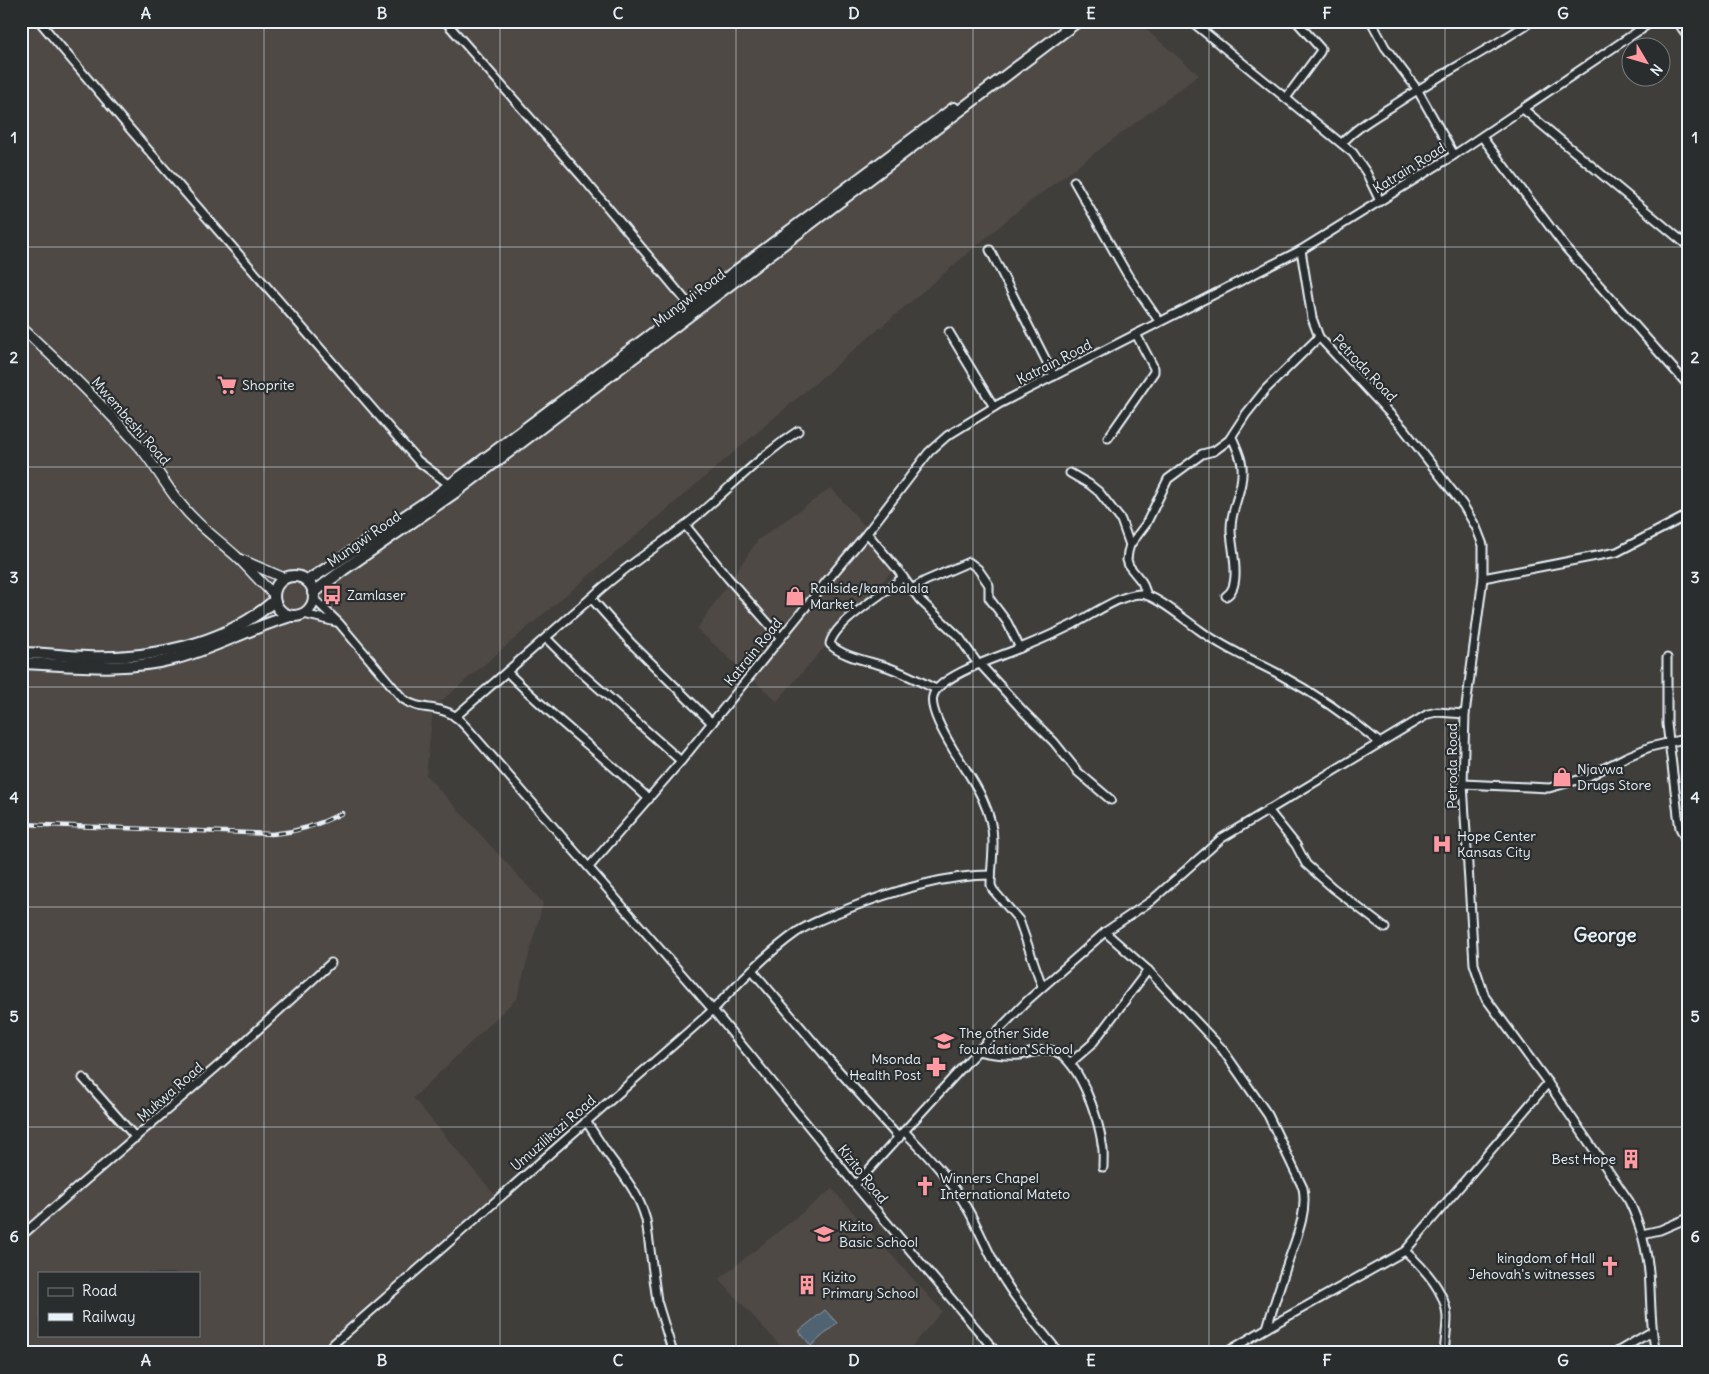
<svg xmlns="http://www.w3.org/2000/svg" width="1709" height="1374" font-family="Delius,sans-serif">
	<style>
		.built { fill: #504944; fill-rule: evenodd }
		.water { fill: #506373; stroke: #8d9ca8 }
		.lines { fill: none; stroke-linecap: round; stroke-linejoin: round }
		.minor-casing { stroke: #e8f1f8; stroke-width: 11 }
		.tertiary-casing { stroke: #e8f1f8; stroke-width: 12 }
		.secondary-casing { stroke: #e8f1f8; stroke-width: 14 }
		.minor { stroke: #2a2d2e; stroke-width: 7 }
		.tertiary { stroke: #2a2d2e; stroke-width: 9 }
		.secondary { stroke: #2a2d2e; stroke-width: 10 }
		.rail-casing { stroke: #e8f1f8; stroke-width: 4.5 }
		.rail { stroke: #2a2d2e; stroke-width: 2.5; stroke-dasharray: 8; stroke-linecap: butt }
		.grid { fill: none; stroke: #e8f1f8; stroke-width: 1; stroke-opacity: 0.55 }
		.labels { text-anchor: middle; dominant-baseline: central; stroke-width: 4.5; stroke-linejoin: round; paint-order: stroke }
		.street-label { font-size: 14px; fill: #e8f1f8; stroke: #2a2d2e }
		.poi-label { font-size: 14px; fill: #e8f1f8; stroke: #2a2d2e; text-anchor: start }
		.district-label { font-size: 19px; font-weight: bold; fill: #e8f1f8; stroke: #2a2d2e }
		.neatline { fill: none; stroke: #e8f1f8; stroke-width: 2 }
		.grid-label { font-size: 16px; text-anchor: middle; font-weight: bold; fill: #e8f1f8 }
	</style>
	<rect width="100%" height="100%" fill="#403e3b"/>
	<filter id="ink" filterUnits="userSpaceOnUse"><feTurbulence type="fractalNoise" baseFrequency=".02" numOctaves="2"/><feDisplacementMap in="SourceGraphic" scale="10" xChannelSelector="R" yChannelSelector="G"/><feConvolveMatrix kernelMatrix="1 2 1 2 8 2 1 2 1" color-interpolation-filters="sRGB"/></filter>
	<g filter="url(#ink)">
		<g class="built">
			<path d="M21,21H1136L1199,75L1015,213L433,708L426,775L543,903L517,998L413,1098L499,1200L327,1353H21ZM39,1273H199V1335H39Z"/>
			<path d="M831,488L898,564L777,701L697,629L758,540Z"/>
			<path d="M832,1189L942,1311L906,1353H787L719,1279Z"/>
		</g>
		<path class="water" d="M825,1310L837,1323L811,1346L799,1331Z"/>
		<g class="lines">
			<defs>
				<g id="minor">
					<path d="M39,21L130,129L418,461L450,485"/>
					<path d="M445,21L583,178L691,307"/>
					<path d="M1191,21L1353,153L1366,172L1380,201"/>
					<path d="M1371,21L1385,47L1417,89L1454,155"/>
					<path d="M1634,21L1641,30"/>
					<path d="M1677,21L1688,37"/>
					<path d="M1286,98L1320,52L1321,49L1296,21"/>
					<path d="M1523,109L1688,246"/>
					<path d="M1482,137L1566,248L1688,385"/>
					<path d="M1342,143C1357,127 1375,117 1394,105C1439,75 1487,51 1532,21"/>
					<path d="M1074,181L1127,274L1159,321"/>
					<path d="M990,250L1054,376"/>
					<path d="M1301,250L1312,318L1319,337L1403,428L1463,505L1476,527L1483,545V578L1465,714L1463,784L1474,964L1485,997L1548,1083L1629,1201C1642,1228 1649,1257 1650,1287C1651,1310 1651,1331 1656,1353"/>
					<path d="M949,332L994,407"/>
					<path d="M1108,438L1154,372V368L1136,334"/>
					<path d="M1070,473L1089,484L1099,492L1121,520L1130,545"/>
					<path d="M685,525L728,578L781,638"/>
					<path d="M867,533L897,569L920,600L959,637L978,664"/>
					<path d="M903,577C886,593 834,622 830,644C841,657 874,662 890,668C906,674 921,682 936,689"/>
					<path d="M1483,578L1617,552L1688,515"/>
					<path d="M912,589L925,581L969,562L978,569L989,585V598L1007,622L1020,648"/>
					<path d="M1147,595L1142,582L1129,566L1127,560L1128,552L1130,545L1146,524L1168,479L1202,454L1214,451L1229,440L1246,414L1266,389L1319,337"/>
					<path d="M1226,596C1243,586 1231,547 1231,530C1230,509 1244,490 1242,466C1241,456 1236,447 1232,437"/>
					<path d="M314,599L339,623L403,699C420,711 432,705 449,713C457,716 462,723 468,729L713,1010L819,1139L855,1185L997,1353"/>
					<path d="M304,614L336,622"/>
					<path d="M546,638L576,668L681,761"/>
					<path d="M1667,658V724L1678,815L1680,828L1688,844"/>
					<path d="M980,664L1024,712L1054,742L1078,772L1111,800"/>
					<path d="M507,672C552,717 602,755 649,799"/>
					<path d="M455,717L591,598"/>
					<path d="M712,723L631,643L591,598C622,568 659,546 693,519C728,490 760,456 798,431"/>
					<path d="M1463,784L1549,788L1585,778L1626,757L1650,747L1688,738"/>
					<path d="M1268,810L1296,845L1306,864L1333,888L1385,928"/>
					<path d="M589,867L681,761L826,582L867,533L929,452L947,436L999,404L1301,250L1454,155L1653,21"/>
					<path d="M1105,932L1148,970L1222,1049L1268,1115L1303,1188C1308,1213 1295,1241 1287,1265C1280,1286 1273,1307 1267,1328L1225,1353"/>
					<path d="M752,970L822,1052L899,1138"/>
					<path d="M1042,986L1019,920L993,890L991,885C991,871 993,857 993,844C994,809 972,779 954,751C947,739 929,710 933,696C938,677 992,659 1010,652C1031,644 1052,635 1072,625C1092,615 1119,595 1140,594C1155,594 1185,620 1198,629C1222,647 1250,659 1277,673C1314,693 1348,716 1380,743"/>
					<path d="M978,1051C992,1054 1005,1056 1020,1055C1029,1054 1040,1049 1050,1050C1078,1054 1099,1119 1102,1144C1104,1151 1103,1159 1103,1167"/>
					<path d="M1070,1063L1092,1044L1148,970"/>
					<path d="M83,1078L136,1138"/>
					<path d="M586,1121C594,1133 601,1145 610,1157C626,1179 639,1194 646,1220L657,1301L673,1353"/>
					<path d="M904,1131C927,1155 951,1179 967,1208C981,1232 990,1259 1006,1283C1021,1307 1041,1330 1059,1353"/>
					<path d="M855,1185L969,1060L1028,1000L1105,932L1151,901L1222,838L1428,714L1437,712L1465,714"/>
					<path d="M1642,1234L1660,1230L1688,1218"/>
					<path d="M21,1236L227,1058L331,963"/>
					<path d="M1267,1328L1405,1251"/>
					<path d="M323,1353L713,1010C739,982 766,954 797,932C811,923 827,917 842,911C887,893 942,875 991,875"/>
					<path d="M1444,1353C1445,1341 1447,1329 1447,1317C1446,1291 1423,1267 1405,1251L1548,1083"/>
					<path d="M1615,1353L1651,1332"/>
				</g>
				<g id="tertiary">
					<path d="M21,327C62,365 102,404 139,446C154,464 165,484 179,502C196,524 216,538 236,556C249,568 260,583 274,594"/>
					<path d="M242,560L284,578"/>
				</g>
				<g id="secondary">
					<circle cx="294" cy="596" r="20"/>
					<path d="M307,581L329,567L435,496L954,108"/>
					<path d="M313,593L343,570L457,491L1078,21"/>
					<path d="M21,653C43,653 65,656 87,657C151,659 224,645 274,601"/>
					<path d="M21,663C72,665 123,672 173,659C214,649 251,627 291,616"/>
				</g>
			</defs>
			<use href="#minor" class="minor-casing"/>
			<use href="#tertiary" class="tertiary-casing"/>
			<use href="#secondary" class="secondary-casing"/>
			<use href="#minor" class="minor"/>
			<use href="#tertiary" class="tertiary"/>
			<use href="#secondary" class="secondary"/>
			<defs>
				<path id="rail" d="M21,824L272,834C298,832 319,825 342,813"/>
			</defs>
			<use href="#rail" class="rail-casing"/>
			<use href="#rail" class="rail"/>
		</g>
	</g>
	<path class="grid" d="M264,21V1353M500,21V1353M736,21V1353M973,21V1353M1209,21V1353M1445,21V1353M21,247H1688M21,467H1688M21,687H1688M21,907H1688M21,1127H1688"/>
	<defs>
		<symbol id="supermarket-bare" viewBox="-9 -9 18 18"><path d="M-6-5.5h2.5l.6 2H6L4.5 2H-2.5L-4.4-4H-6ZM-1.5 3.2a1.3 1.3 0 1 0 .1 0ZM3 3.2a1.3 1.3 0 1 0 .1 0Z" fill="#ff9aa2" stroke="#2a2d2e" stroke-width="2.5" paint-order="stroke"/></symbol>
		<symbol id="bus-bare" viewBox="-9 -9 18 18"><path d="M-5-6H5V4H4V6H2V4H-2V6H-4V4H-5ZM-3.5-4V0h7V-4ZM-3.5 1.2v1.5H-2V1.2ZM2 1.2v1.5H3.5V1.2Z" fill="#ff9aa2" stroke="#2a2d2e" stroke-width="2.5" paint-order="stroke"/></symbol>
		<symbol id="shop-bare" viewBox="-9 -9 18 18"><path d="M-5-2.5h2.3a2.7 3.5 0 0 1 5.4 0H5L5.5 6h-11ZM-1.5-2.5h3a1.5 2.3 0 0 0-3 0Z" fill="#ff9aa2" stroke="#2a2d2e" stroke-width="2.5" paint-order="stroke"/></symbol>
		<symbol id="hospital-bare" viewBox="-9 -9 18 18"><path d="M-5-5h3v3.5h4V-5h3V5h-3V1.5h-4V5h-3Z" fill="#ff9aa2" stroke="#2a2d2e" stroke-width="2.5" paint-order="stroke"/></symbol>
		<symbol id="school-bare" viewBox="-9 -9 18 18"><path d="M0-5L7-2L0 1L-7-2ZM-4 1L0 2.5L4 1V4Q0 6-4 4Z" fill="#ff9aa2" stroke="#2a2d2e" stroke-width="2.5" paint-order="stroke"/></symbol>
		<symbol id="pharmacy-bare" viewBox="-9 -9 18 18"><path d="M-2-6h4v4h4v4h-4v4h-4v-4h-4v-4h4Z" fill="#ff9aa2" stroke="#2a2d2e" stroke-width="2.5" paint-order="stroke"/></symbol>
		<symbol id="building-bare" viewBox="-9 -9 18 18"><path d="M-4-6H4V6H1V3H-1V6H-4ZM-2.5-4.3h1.7v1.8h-1.7ZM.8-4.3h1.7v1.8H.8ZM-2.5-1h1.7V.8h-1.7ZM.8-1h1.7V.8H.8Z" fill="#ff9aa2" stroke="#2a2d2e" stroke-width="2.5" paint-order="stroke"/></symbol>
		<symbol id="church-bare" viewBox="-9 -9 18 18"><path d="M-1.2-6h2.4v3.5h3.3v2.4h-3.3V6h-2.4V-.1h-3.3v-2.4h3.3Z" fill="#ff9aa2" stroke="#2a2d2e" stroke-width="2.5" paint-order="stroke"/></symbol>
	</defs>
	<g fill-rule="evenodd">
		<use href="#supermarket-bare" x="213" y="371" width="28" height="28"/>
		<use href="#bus-bare" x="318" y="581" width="28" height="28"/>
		<use href="#shop-bare" x="781" y="582" width="28" height="28"/>
		<use href="#shop-bare" x="1548" y="763" width="28" height="28"/>
		<use href="#hospital-bare" x="1428" y="830" width="28" height="28"/>
		<use href="#school-bare" x="930" y="1027" width="28" height="28"/>
		<use href="#pharmacy-bare" x="922" y="1053" width="28" height="28"/>
		<use href="#building-bare" x="1617" y="1145" width="28" height="28"/>
		<use href="#church-bare" x="911" y="1172" width="28" height="28"/>
		<use href="#school-bare" x="810" y="1220" width="28" height="28"/>
		<use href="#church-bare" x="1596" y="1252" width="28" height="28"/>
		<use href="#building-bare" x="793" y="1271" width="28" height="28"/>
	</g>
	<g class="labels">
		<g class="street-label">
			<text transform="translate(1409 168) rotate(-32)">Katrain Road</text>
			<text transform="translate(689 298) rotate(-37)">Mungwi Road</text>
			<text transform="translate(1054 362) rotate(-27)">Katrain Road</text>
			<text transform="translate(1365 368) rotate(47)">Petroda Road</text>
			<text transform="translate(131 421) rotate(49)">Mwembeshi Road</text>
			<text transform="translate(364 539) rotate(-35)">Mungwi Road</text>
			<text transform="translate(753 652) rotate(-51)">Katrain Road</text>
			<text transform="translate(1452 766) rotate(-90)">Petroda Road</text>
			<text transform="translate(170 1092) rotate(-41)">Mukwa Road</text>
			<text transform="translate(553 1133) rotate(-41)">Umuzilikazi Road</text>
			<text transform="translate(863 1174) rotate(51)">Kizito Road</text>
		</g>
		<g class="poi-label">
			<text x="242" y="385">Shoprite</text>
			<text x="810" y="588">Railside/kambalala<tspan x="810" dy="16">Market</tspan></text>
			<text x="347" y="595">Zamlaser</text>
			<text x="1577" y="769">Njavwa<tspan x="1577" dy="16">Drugs Store</tspan></text>
			<text x="1457" y="836">Hope Center<tspan x="1457" dy="16">Kansas City</tspan></text>
			<text x="959" y="1033">The other Side<tspan x="959" dy="16">foundation School</tspan></text>
			<text x="921" y="1059" text-anchor="end">Msonda<tspan x="921" dy="16">Health Post</tspan></text>
			<text x="1616" y="1159" text-anchor="end">Best Hope</text>
			<text x="940" y="1178">Winners Chapel<tspan x="940" dy="16">International Mateto</tspan></text>
			<text x="839" y="1226">Kizito<tspan x="839" dy="16">Basic School</tspan></text>
			<text x="1595" y="1258" text-anchor="end">kingdom of Hall<tspan x="1595" dy="16">Jehovah's witnesses</tspan></text>
			<text x="822" y="1277">Kizito<tspan x="822" dy="16">Primary School</tspan></text>
		</g>
		<g class="district-label">
			<text x="1605" y="935">George</text>
		</g>
	</g>
	<rect width="1709" height="1374" fill="none" stroke="#2a2d2e" stroke-width="55"/>
	<rect x="38" y="1272" width="162" height="65" fill="#2a2d2e" stroke="#767b7f"/>
	<rect x="48" y="1288" width="25" height="8" fill="#2a2d2e" stroke="#767b7f"/>
	<text x="82" y="1296" font-size="15" fill="#e8f1f8">Road</text>
	<rect x="48" y="1313" width="25" height="8" fill="#e8f1f8" stroke="#767b7f"/>
	<text x="82" y="1322" font-size="15" fill="#e8f1f8">Railway</text>
	<g transform="translate(1646 62) rotate(128)"><circle r="24" fill="#2a2d2e" stroke="#767b7f"/>
	<path d="M0-4L9 19L0 12L-9 19Z" fill="#ff9aa2"/>
	<text y="-8" font-size="14" font-weight="bold" text-anchor="middle" fill="#e8f1f8">N</text>
	</g>
	<rect x="28" y="28" width="1654" height="1318" class="neatline"/>
	<g class="grid-label">
		<text x="146" y="19">A</text>
		<text x="382" y="19">B</text>
		<text x="618" y="19">C</text>
		<text x="854" y="19">D</text>
		<text x="1091" y="19">E</text>
		<text x="1327" y="19">F</text>
		<text x="1563" y="19">G</text>
		<text x="14" y="143">1</text>
		<text x="1695" y="143">1</text>
		<text x="14" y="363">2</text>
		<text x="1695" y="363">2</text>
		<text x="14" y="583">3</text>
		<text x="1695" y="583">3</text>
		<text x="14" y="803">4</text>
		<text x="1695" y="803">4</text>
		<text x="14" y="1022">5</text>
		<text x="1695" y="1022">5</text>
		<text x="14" y="1242">6</text>
		<text x="1695" y="1242">6</text>
		<text x="146" y="1366">A</text>
		<text x="382" y="1366">B</text>
		<text x="618" y="1366">C</text>
		<text x="854" y="1366">D</text>
		<text x="1091" y="1366">E</text>
		<text x="1327" y="1366">F</text>
		<text x="1563" y="1366">G</text>
	</g>
</svg>
